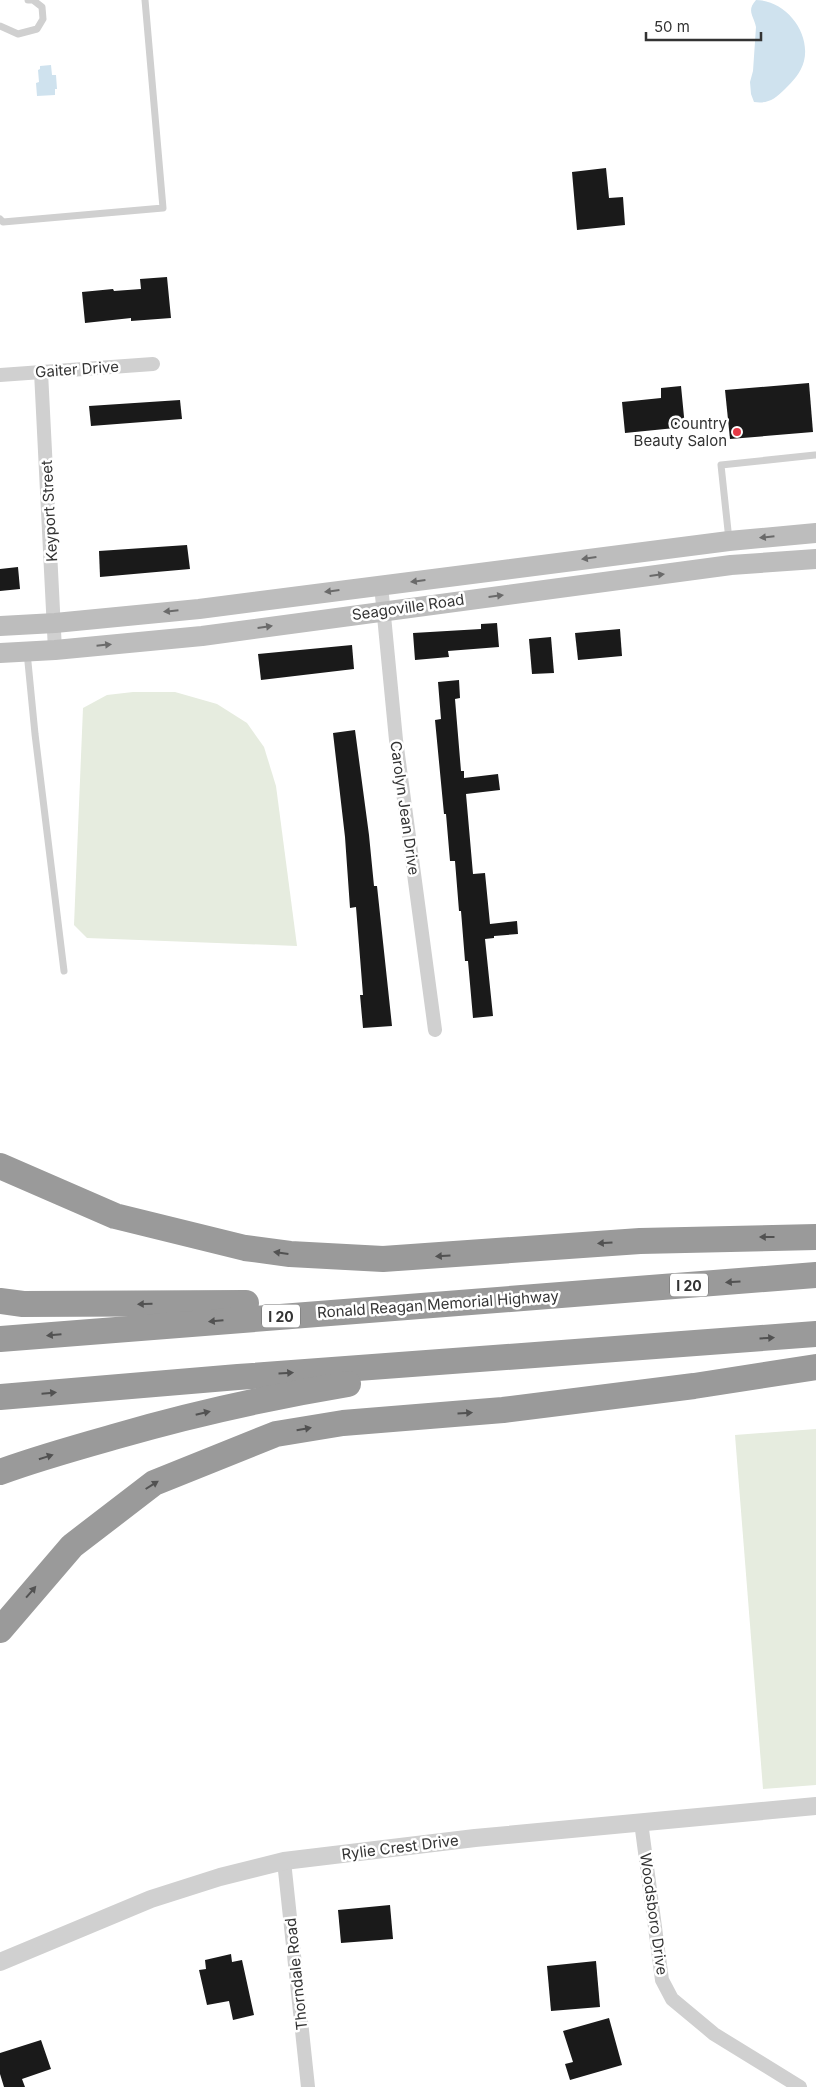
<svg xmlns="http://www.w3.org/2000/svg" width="816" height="2087" font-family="Inter,sans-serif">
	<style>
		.green { fill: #e6ecdf }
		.water { fill: #cfe2ee }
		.building { fill: #1a1a1a }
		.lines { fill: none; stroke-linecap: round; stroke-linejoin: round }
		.service { stroke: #d0d0d0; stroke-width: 7 }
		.minor { stroke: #d0d0d0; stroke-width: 14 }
		.tertiary { stroke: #d0d0d0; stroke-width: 18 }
		.secondary { stroke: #bdbdbd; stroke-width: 20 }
		.motorway { stroke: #9a9a9a; stroke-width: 26 }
		.oneway { fill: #6a6a6a }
		.oneway2 { fill: #525252 }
		.poi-dot { fill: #e63946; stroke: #fff; stroke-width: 2 }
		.labels { text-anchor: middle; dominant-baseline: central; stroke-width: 5; stroke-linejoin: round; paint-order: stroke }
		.shield { fill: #fff; stroke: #707070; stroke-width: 1 }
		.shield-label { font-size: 14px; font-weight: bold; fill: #333 }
		.street-label { font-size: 15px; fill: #333; stroke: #fff }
		.poi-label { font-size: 15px; fill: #333; stroke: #fff; text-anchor: end }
	</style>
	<rect width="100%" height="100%" fill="#fff"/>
	<g class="green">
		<path d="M133,692H175L217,704L247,723L264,747L276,786L297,946L87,938L74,925L83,708L107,695Z"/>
		<path d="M816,1429V1785L763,1789L735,1435Z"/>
	</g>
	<g class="water">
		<path d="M756,0C785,0 811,32 804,61C801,73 793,81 785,89C775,99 768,104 754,102L751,94L750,82L753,71L756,27C754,16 746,11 756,0Z"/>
		<path d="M51,65L52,75H56L57,89H55V95L37,96L36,83L39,82L38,70L40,69V66Z"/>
	</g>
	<g class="building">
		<path d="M606,168L609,198L623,197L625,225L577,230L572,172Z"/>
		<path d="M167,277L171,318L131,321V318L85,323L82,292L113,289L114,291L141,289L140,279Z"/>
		<path d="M809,383L813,432L730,439L725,390Z"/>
		<path d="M681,386L685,427L625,433L622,402L661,398V388Z"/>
		<path d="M180,400L182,419L91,426L89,406Z"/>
		<path d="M187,545L190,569L100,577L99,551Z"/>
		<path d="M18,567L20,589L0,591V569Z"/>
		<path d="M497,623L499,647L448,651L449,657L415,660L413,633L481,629V624Z"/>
		<path d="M620,629L622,656L578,660L575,633Z"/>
		<path d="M551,637L554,673L532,674L529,639Z"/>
		<path d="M352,645L354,669L261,680L258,654Z"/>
		<path d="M459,680L460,698L455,699L461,771H464V778L498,774L500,790L466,794L473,874L485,873L490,924L517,921L518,934L494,936V938L485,939L493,1016L473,1018L468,961H465L461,911H459L455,861H450L446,814H444L435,720L441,719L438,682Z"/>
		<path d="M355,730L369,835L374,886H377L392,1026L363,1028L360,995H363L356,907L350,908L345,837L333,733Z"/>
		<path d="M390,1905L393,1939L341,1943L338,1910Z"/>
		<path d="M231,1954L232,1962L242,1960L254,2015L233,2020L229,2001L207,2005L199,1970L206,1969L205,1960Z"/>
		<path d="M596,1961L600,2007L551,2011L547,1966Z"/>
		<path d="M609,2018L622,2065L570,2080L565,2064L573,2062L563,2031Z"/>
		<path d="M41,2040L51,2069L22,2079L25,2087H4L0,2074V2053Z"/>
	</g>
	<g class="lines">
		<g class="service">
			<path d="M0,26L18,34L37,29L43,19L42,7L33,0H28"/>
			<path d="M0,219L3,222L163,208L145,0"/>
			<path d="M729,540L721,465L815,455"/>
			<path d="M27,652L35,734L64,971"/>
		</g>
		<g class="minor">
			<path d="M41,372L55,650"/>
			<path d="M0,375L153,364"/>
			<path d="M381,585L396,740L435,1030"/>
			<path d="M641,1822L662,1980L672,1999L714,2034L800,2087"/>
			<path d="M284,1861L308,2087"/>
		</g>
		<path class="tertiary" d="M0,1962L151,1899L220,1877L284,1861L475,1838L816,1806"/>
		<g class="secondary">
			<path d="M0,626L55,623L199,609L729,541L816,533"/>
			<path d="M0,653L55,650L202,636L731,565L816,559"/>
		</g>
		<g class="motorway">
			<path d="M0,1166L115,1216L245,1248L290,1254L383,1259L640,1241L816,1237"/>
			<path d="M0,1301L23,1304L246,1303"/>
			<path d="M0,1339L816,1275"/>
			<path d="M0,1397L238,1377L816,1334"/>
			<path d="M0,1472C38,1458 78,1447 117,1436C193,1414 270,1397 348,1384"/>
			<path d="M0,1630L72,1546L154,1483L276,1434L343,1423L503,1410L694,1386L816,1367"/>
		</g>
	</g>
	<defs><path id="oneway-solid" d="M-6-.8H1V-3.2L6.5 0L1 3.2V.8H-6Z" transform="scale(1.25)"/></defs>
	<g class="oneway">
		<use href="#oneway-solid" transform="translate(767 537) rotate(174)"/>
		<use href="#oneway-solid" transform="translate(589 558) rotate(172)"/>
		<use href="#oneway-solid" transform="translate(657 575) rotate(-7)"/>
		<use href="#oneway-solid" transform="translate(418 581) rotate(173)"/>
		<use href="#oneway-solid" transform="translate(332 591) rotate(173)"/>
		<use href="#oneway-solid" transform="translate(496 596) rotate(-7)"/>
		<use href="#oneway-solid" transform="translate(171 611) rotate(174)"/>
		<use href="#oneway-solid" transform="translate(265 627) rotate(-8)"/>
		<use href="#oneway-solid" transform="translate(104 645) rotate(-6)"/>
	</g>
	<g class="oneway2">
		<use href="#oneway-solid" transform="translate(767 1237) rotate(180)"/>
		<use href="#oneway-solid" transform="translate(605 1243) rotate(176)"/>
		<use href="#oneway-solid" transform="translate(281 1253) rotate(-172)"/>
		<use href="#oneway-solid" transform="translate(443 1256) rotate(176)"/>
		<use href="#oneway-solid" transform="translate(733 1282) rotate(176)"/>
		<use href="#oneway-solid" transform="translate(145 1304) rotate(179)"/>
		<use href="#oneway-solid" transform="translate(216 1321) rotate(175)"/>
		<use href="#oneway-solid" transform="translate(54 1335) rotate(175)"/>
		<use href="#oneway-solid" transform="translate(767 1338) rotate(-4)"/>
		<use href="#oneway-solid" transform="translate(286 1373) rotate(-4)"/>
		<use href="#oneway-solid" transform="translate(49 1393) rotate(-5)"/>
		<use href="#oneway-solid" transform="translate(203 1413) rotate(-13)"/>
		<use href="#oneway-solid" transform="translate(465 1413) rotate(-4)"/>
		<use href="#oneway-solid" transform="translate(304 1429) rotate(-10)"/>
		<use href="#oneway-solid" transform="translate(46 1457) rotate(-18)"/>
		<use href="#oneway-solid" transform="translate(152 1485) rotate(-32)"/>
		<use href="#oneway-solid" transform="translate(31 1592) rotate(-49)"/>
	</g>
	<circle class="poi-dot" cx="737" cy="432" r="5"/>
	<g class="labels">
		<g class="shield">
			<rect x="670" y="1273.5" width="38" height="23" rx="4"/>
			<rect x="262" y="1304.5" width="38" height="23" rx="4"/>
		</g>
		<g class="shield-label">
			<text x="689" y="1285">I 20</text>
			<text x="281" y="1316">I 20</text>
		</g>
		<g class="street-label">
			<text transform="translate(77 369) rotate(-4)">Gaiter Drive</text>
			<text transform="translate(49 511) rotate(-93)">Keyport Street</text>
			<text transform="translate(408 607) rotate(-8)">Seagoville Road</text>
			<text transform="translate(405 808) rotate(82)">Carolyn Jean Drive</text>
			<text transform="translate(438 1304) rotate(-4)">Ronald Reagan Memorial Highway</text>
			<text transform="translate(400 1847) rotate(-7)">Rylie Crest Drive</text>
			<text transform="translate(654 1914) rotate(82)">Woodsboro Drive</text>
			<text transform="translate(296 1974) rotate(-96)">Thorndale Road</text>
		</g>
		<g class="poi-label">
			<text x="727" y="423">Country<tspan x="727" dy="17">Beauty Salon</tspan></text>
		</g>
	</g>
	<path d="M646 32v8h115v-8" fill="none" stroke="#333333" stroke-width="2.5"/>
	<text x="654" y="32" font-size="15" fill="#333333" stroke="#ffffff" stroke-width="4" paint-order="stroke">50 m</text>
</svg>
